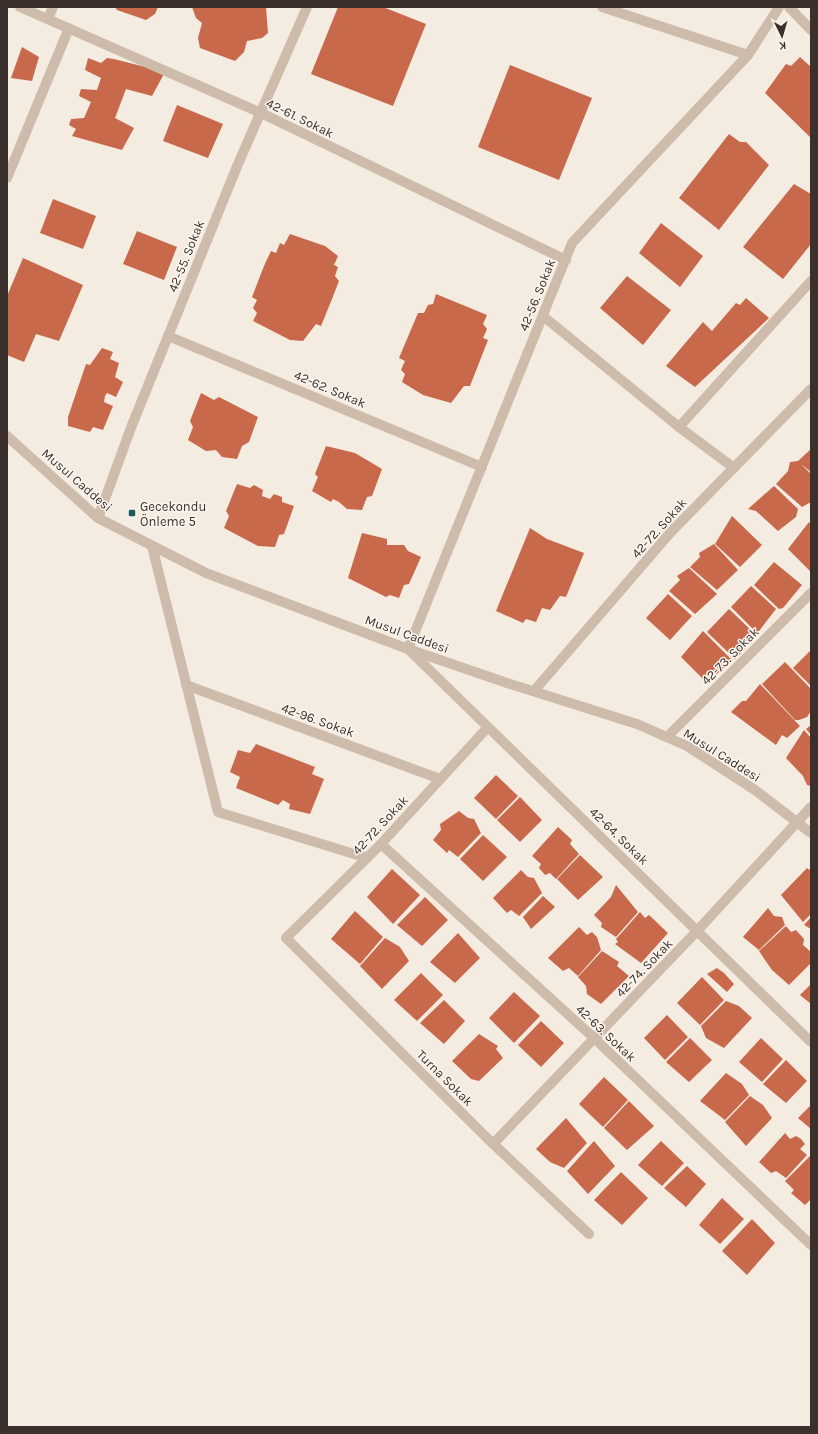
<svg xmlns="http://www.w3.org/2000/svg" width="818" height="1434" font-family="Karla,sans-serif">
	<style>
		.building { fill: #c8694b }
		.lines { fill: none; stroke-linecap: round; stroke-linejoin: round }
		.service { stroke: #cdbbac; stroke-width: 10 }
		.minor { stroke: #cdbbac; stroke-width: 10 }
		.poi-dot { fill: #1f5a5e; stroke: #fbf5ee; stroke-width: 1.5 }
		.labels { text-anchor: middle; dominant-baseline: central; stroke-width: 3; stroke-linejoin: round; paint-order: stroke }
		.street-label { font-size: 13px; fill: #3b302b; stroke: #fbf5ee }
		.poi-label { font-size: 13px; fill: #3b302b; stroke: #fbf5ee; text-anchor: start }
	</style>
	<rect width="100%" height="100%" fill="#f4ebe1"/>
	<g class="building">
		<path d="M115,7H158L155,14L146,20L117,10Z"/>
		<path d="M192,7H266L268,33L262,38L247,41L244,52L235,61L200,48L198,38L202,23L196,18Z"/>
		<path d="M338,7H383L426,24L393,106L311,74Z"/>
		<path d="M22,47L39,57L32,81L11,78Z"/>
		<path d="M800,57L811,67V138L765,93L786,64L791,66Z"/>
		<path d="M88,58L101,63L107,58L114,59L165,72L152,96L126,89L115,118L134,128L122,150L72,136L76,129L69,125L71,119L84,118L91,102L79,96L81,89L97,90L101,78L85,70Z"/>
		<path d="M510,65L592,98L559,180L478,147Z"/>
		<path d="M177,105L223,124L208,158L163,141Z"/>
		<path d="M729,134L740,142H746L769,165L719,230L679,198Z"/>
		<path d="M794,184L811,194V244L783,279L743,247Z"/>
		<path d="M53,199L96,216L83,249L40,233Z"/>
		<path d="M661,223L703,256L680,287L639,253Z"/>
		<path d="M137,231L177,247L164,280L123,264Z"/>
		<path d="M290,234L325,246L338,256L334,265L338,267L335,276L339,281L332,299L321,326L316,324L303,341L290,340L253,321L257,313L253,308L257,300L252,297L264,266L271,251L276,253L280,243L284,245Z"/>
		<path d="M23,258L83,285L59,341L36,334L24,362L7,355V296Z"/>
		<path d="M627,276L671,310L643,345L600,308Z"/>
		<path d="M436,294L487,315L483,324L487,329L483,338L488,340L470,386H464L451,403L423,395L402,382L405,374L401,370L405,361L399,358L418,313H424L428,305L433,304Z"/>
		<path d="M746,298L769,318L695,387L666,366L703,322L712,331L736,303L740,305Z"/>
		<path d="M102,348L113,352L110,359L119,363L115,377L123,382L116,397L107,393L105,396L104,402L113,406L103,430L93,427L90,432L68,426V417L86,364L90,365Z"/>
		<path d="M201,393L214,400L219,397L258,417L249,442L242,446L237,459L222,457L216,450L206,451L188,440L193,427L190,421Z"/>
		<path d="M326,446L355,453L382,469L372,496L367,497L362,510L347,509L339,502L333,499L331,502L312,491L318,477L315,474Z"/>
		<path d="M811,449V472L801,464L811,474V502L802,507L776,484L788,471L790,462L798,461Z"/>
		<path d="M237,484L250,488L254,485L263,490L262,496L270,499L274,494L282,497V502L294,506L284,534L279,535L275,547L258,546L224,528L229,516L226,511Z"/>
		<path d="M774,486L798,509L796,517L778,531L756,511L748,509Z"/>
		<path d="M732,516L762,545L740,567L715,544Z"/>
		<path d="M809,522L811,524V572L788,549Z"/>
		<path d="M530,528L547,539L584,553L566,597L560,596L550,610L542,608L536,622L526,619L523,623L496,611Z"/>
		<path d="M362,533L387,539V545H404L408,551L421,557L409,584L404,585L399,598L390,595L386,597L348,578Z"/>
		<path d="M714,544L738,570L717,590L690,567L700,557L699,553Z"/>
		<path d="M774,562L802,585L783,608L779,609L754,585Z"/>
		<path d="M689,568L717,594L695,614L669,591L680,580L677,576Z"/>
		<path d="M751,586L776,609L759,631L756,632L731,607Z"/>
		<path d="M668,594L692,616L670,640L646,618Z"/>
		<path d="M729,609L754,633L742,645L745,649L735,659L707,632Z"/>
		<path d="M703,631L732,660L707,683L681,657Z"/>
		<path d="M811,650V686L793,668Z"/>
		<path d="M785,662L811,689V711L807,717L799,720H795L762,684Z"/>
		<path d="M760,684L800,726L787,738L782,735L776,745L731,712L742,701H746Z"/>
		<path d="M811,725V735L806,729Z"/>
		<path d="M804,730L811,738V786L807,785L803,776L786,758Z"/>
		<path d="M256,744L315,767L312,774L324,779L310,814L289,809L290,804L283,800L278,805L236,788L240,777L230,772L238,750L250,753Z"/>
		<path d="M496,775L518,796L496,819L474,798Z"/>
		<path d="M520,797L542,820L520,842L497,820Z"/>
		<path d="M459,811L468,818L474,819L481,833L458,857L449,850L447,853L433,840L441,830L440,824Z"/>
		<path d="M558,827L572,840L570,844L579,854L556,879L550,873L545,875L539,868L541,864L532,856Z"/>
		<path d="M483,835L507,857L483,881L460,859Z"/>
		<path d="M580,855L603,877L578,900L557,879Z"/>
		<path d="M807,868L811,871V914L803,922L781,895Z"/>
		<path d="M392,869L420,895L393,924L367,897Z"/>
		<path d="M521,870L528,877L534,878L542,893L519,916L511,910L507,913L493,898Z"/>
		<path d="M616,885L638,912L616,937L601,927L602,923L594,915L611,897Z"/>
		<path d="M543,896L555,907L531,929L523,917Z"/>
		<path d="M425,897L448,920L422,946L397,925Z"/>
		<path d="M768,908L774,916L782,917L785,925L759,950L743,937Z"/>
		<path d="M355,911L383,937L360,964L331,939Z"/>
		<path d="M640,912L645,918L649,915L668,933L641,963L615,944L618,942L616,939Z"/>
		<path d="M811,917V929L804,925Z"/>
		<path d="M786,926L791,932L796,930L804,939L803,945L811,952V963L789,985L772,970L759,951Z"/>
		<path d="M579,927L587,935L592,932L597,937L601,950L578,976L569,968L563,971L548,958Z"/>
		<path d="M458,933L480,958L455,983L430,962Z"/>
		<path d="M385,938L400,947L409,961L382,989L360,966Z"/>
		<path d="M602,951L619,962L617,966L629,976L601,1004L587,994L586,986L578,977Z"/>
		<path d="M717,968L724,973L734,984L727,992L707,974Z"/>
		<path d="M421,973L443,995L417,1021L394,1000Z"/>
		<path d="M702,977L724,1000L700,1025L677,1003Z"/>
		<path d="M811,984V1004L800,995Z"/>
		<path d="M514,992L540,1016L514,1043L489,1018Z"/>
		<path d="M444,1000L465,1021L444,1044L420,1023Z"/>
		<path d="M726,1001L739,1006L752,1018L724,1048L706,1038L701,1026Z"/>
		<path d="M667,1015L688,1037L665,1060L644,1038Z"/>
		<path d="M541,1021L564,1043L541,1067L518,1045Z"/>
		<path d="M479,1034L498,1046L496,1049L503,1058L479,1081L471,1079L452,1061Z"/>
		<path d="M690,1038L712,1060L689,1082L666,1062Z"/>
		<path d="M761,1038L783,1059L762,1082L739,1062Z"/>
		<path d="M786,1060L807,1081L786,1103L763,1084Z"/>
		<path d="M726,1073L742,1084L749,1095L725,1120L700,1101Z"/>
		<path d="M604,1077L628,1100L603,1127L579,1104Z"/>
		<path d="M750,1096L763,1105L772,1118L746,1146L725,1122Z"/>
		<path d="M629,1101L654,1126L627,1150L604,1128Z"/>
		<path d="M811,1105V1129L798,1118Z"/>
		<path d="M566,1118L587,1143L564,1168L550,1162L536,1149Z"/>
		<path d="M785,1133L790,1139L796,1136L801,1139L805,1144L800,1149L807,1155L786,1178L776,1171L771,1173L759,1162Z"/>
		<path d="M594,1141L615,1166L588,1194L567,1171Z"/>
		<path d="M661,1141L684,1163L662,1186L638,1165Z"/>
		<path d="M811,1155V1199L805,1205L791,1193L794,1190L785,1181Z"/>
		<path d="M687,1166L706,1184L686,1207L664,1188Z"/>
		<path d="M621,1172L648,1198L622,1225L594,1200Z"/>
		<path d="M722,1198L744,1219L720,1244L699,1225Z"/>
		<path d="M752,1219L775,1243L747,1275L722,1251Z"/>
	</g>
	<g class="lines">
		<g class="service">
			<path d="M543,316L679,427L734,468"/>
			<path d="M679,427L811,281"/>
			<path d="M152,546L218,812L367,858"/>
		</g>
		<g class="minor">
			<path d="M20,7L261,113L566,260"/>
			<path d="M602,7L748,55"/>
			<path d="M779,7L748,55L572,243L408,649L811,1042"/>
			<path d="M789,7L811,30"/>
			<path d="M48,19L53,7"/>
			<path d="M7,178L69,28"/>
			<path d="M168,336L482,467"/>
			<path d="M7,436L98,518L206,573L408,649L507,683L637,724L687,746L755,790L811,833"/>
			<path d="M98,518L132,425L238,164L307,7"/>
			<path d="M186,685L440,779"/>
			<path d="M534,691L670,533L811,389"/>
			<path d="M488,727L381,844L286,938L487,1138L589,1234"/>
			<path d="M667,737L811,593"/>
			<path d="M381,844L594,1038L811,1245"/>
			<path d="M493,1144L697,931L811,807"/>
		</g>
	</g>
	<rect class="poi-dot" x="128" y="509" width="8" height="8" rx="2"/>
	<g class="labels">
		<g class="street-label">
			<text transform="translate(300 118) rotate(26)">42-61. Sokak</text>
			<text transform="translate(186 256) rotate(-68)">42-55. Sokak</text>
			<text transform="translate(537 295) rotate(-68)">42-56. Sokak</text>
			<text transform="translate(330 389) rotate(23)">42-62. Sokak</text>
			<text transform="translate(77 480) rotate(41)">Musul Caddesi</text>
			<text transform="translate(659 528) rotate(-48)">42-72. Sokak</text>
			<text transform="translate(407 634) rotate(20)">Musul Caddesi</text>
			<text transform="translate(730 656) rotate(-45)">42-73. Sokak</text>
			<text transform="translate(318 720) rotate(20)">42-96. Sokak</text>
			<text transform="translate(722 755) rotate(32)">Musul Caddesi</text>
			<text transform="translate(380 825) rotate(-47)">42-72. Sokak</text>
			<text transform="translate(619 836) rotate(44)">42-64. Sokak</text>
			<text transform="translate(644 968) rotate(-46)">42-74. Sokak</text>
			<text transform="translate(606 1033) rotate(43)">42-63. Sokak</text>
			<text transform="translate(445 1078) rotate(45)">Turna Sokak</text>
		</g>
		<g class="poi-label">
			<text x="140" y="506">Gecekondu<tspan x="140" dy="15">Önleme 5</tspan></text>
		</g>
	</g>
	<rect width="818" height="1434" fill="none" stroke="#3b302b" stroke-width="16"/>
	<g transform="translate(782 36) rotate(175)" stroke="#fbf5ee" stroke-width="3" paint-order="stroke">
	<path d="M0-3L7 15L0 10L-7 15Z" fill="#3b302b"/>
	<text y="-6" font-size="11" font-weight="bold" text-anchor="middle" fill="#3b302b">K</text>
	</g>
</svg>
